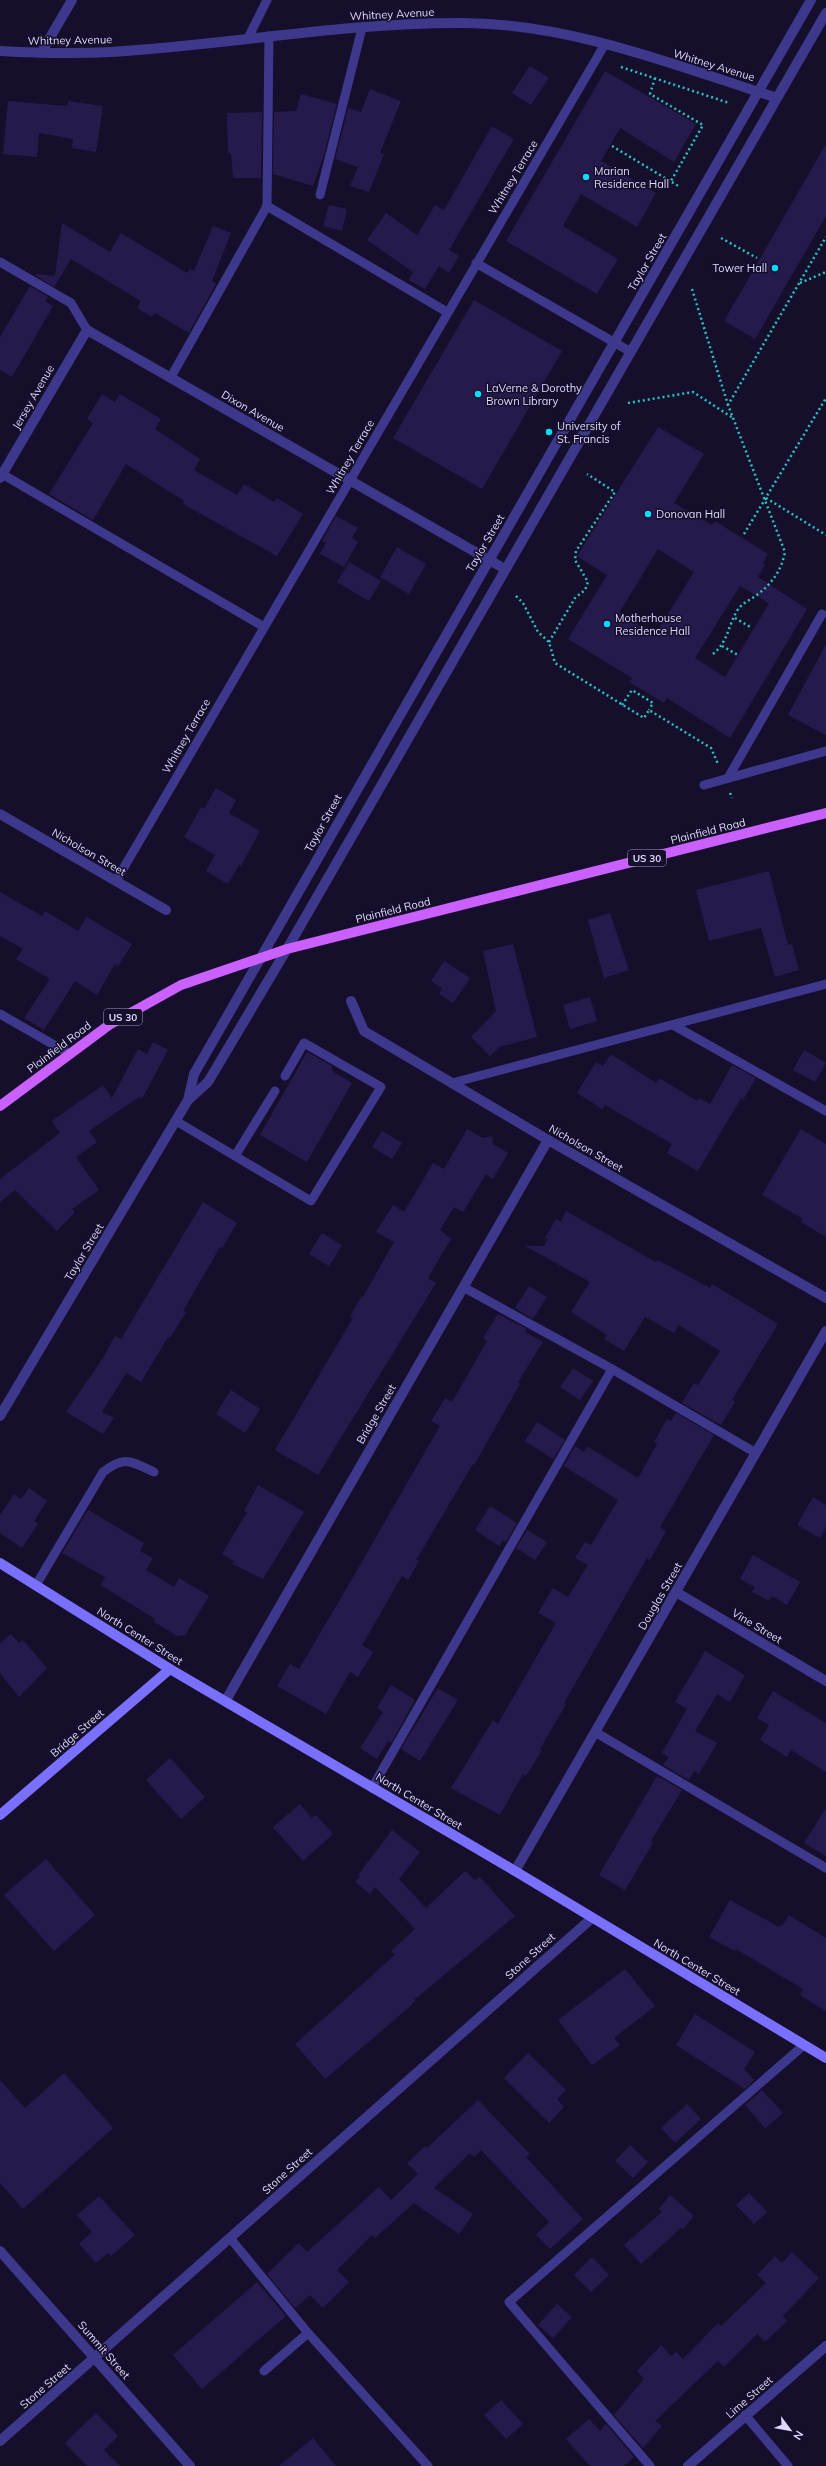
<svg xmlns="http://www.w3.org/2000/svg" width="826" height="2466" font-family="Mulish,sans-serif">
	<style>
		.building { fill: #261a4d; fill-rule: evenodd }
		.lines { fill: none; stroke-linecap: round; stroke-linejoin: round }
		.path { stroke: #29c3c0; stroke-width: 2.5; stroke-dasharray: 2 3; stroke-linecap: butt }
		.lane { stroke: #3e388d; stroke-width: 9 }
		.street { stroke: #3e388d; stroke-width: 10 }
		.secondary { stroke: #7970ff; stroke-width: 10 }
		.primary { stroke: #ca60ff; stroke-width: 10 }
		.poi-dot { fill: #05dcff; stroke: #150f2b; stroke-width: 1.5 }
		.labels { text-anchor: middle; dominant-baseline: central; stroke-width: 3; stroke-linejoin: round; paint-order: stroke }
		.shield { fill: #150f2b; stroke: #a29cbf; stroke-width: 1 }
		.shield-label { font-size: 10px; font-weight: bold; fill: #dfd9ff }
		.street-label { font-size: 11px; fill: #dfd9ff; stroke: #150f2b }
		.poi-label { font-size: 11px; fill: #dfd9ff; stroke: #150f2b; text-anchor: start }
	</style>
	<rect width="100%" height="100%" fill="#150f2b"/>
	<g class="building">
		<path d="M530,66L549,78L531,105L512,93Z"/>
		<path d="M605,71L696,124L674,162L620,128L601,161L656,193L637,227L581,194L563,226L618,259L597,294L506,241Z"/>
		<path d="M370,89L401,101L380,153L384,154L369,192L350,186L358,167L335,159L348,108L361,112Z"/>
		<path d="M301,94L337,104L324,155L313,186L273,174L274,112L296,111Z"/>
		<path d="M8,101L67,106L68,101L103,106L96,152L72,148L73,139L39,133L37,157L3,154Z"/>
		<path d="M262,112L261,178H233L231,154L228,153L227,113Z"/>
		<path d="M492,126L514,139L449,250L459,256L449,273L439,266L425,289L409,280L413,272L367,240L386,213L417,235L435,205L444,210Z"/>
		<path d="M826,144V216L755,339L724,321Z"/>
		<path d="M329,205L347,209L342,231L323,226Z"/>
		<path d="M62,223L110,252L121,233L187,273L190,269L194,271L213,226L231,233L212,281L216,284L189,333L155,313L152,317L137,308L141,301L71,259L54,287L36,276L37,274L55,276Z"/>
		<path d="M30,286L48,297L45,301L53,306L12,377L0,370V337Z"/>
		<path d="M474,300L562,351L482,489L393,438Z"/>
		<path d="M102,394L115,402L120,394L161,419L155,429L200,459L194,470L237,495L244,484L274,502L277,498L303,514L277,556L183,504L184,501L126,464L93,520L49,494L93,423L87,419Z"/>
		<path d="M658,427L704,454L674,503L712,525L715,521L768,554L763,563L765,565L758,577L807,609L730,738L667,698L664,703L629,682L632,678L568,639L607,575L577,556ZM658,549L694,572L655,635L619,613ZM740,586L769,603L725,677L695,658Z"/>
		<path d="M336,516L358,528L352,538L358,542L344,567L320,554L326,543L322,541Z"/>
		<path d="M397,547L426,564L409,594L380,577Z"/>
		<path d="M349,562L381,581L369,601L337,582Z"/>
		<path d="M826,644V735L788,715Z"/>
		<path d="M216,788L236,800L229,813L260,831L241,866L239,865L228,884L206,871L215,855L184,837L201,807L204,809Z"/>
		<path d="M769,871L788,945L792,944L799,970L775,977L761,928L709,941L696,890Z"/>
		<path d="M0,892L42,916L45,911L78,931L87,917L132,944L118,966L115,964L97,995L75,981L44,1030L24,1018L50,979L16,959L23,949L0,936Z"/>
		<path d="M610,913L629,970L604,978L588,920Z"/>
		<path d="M513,944L537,1037L499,1047L490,1056L471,1037L496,1011L483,951Z"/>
		<path d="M444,961L470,978L453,1003L439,994L442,988L431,981Z"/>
		<path d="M590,997L597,1021L570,1029L563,1005Z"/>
		<path d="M153,1042L168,1050L142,1099L139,1097L89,1131L97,1142L76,1157L99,1190L72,1209L75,1212L57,1231L15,1190L0,1202V1179L60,1133L52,1121L103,1085L112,1098L138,1049L147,1054Z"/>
		<path d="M804,1050L826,1063L815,1082L793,1070Z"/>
		<path d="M307,1052L332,1066V1071L352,1083L307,1162L260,1135Z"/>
		<path d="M611,1054L656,1083L659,1078L697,1101L699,1098L710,1104L732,1065L756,1078L743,1100L741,1098L698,1171L667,1153L672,1144L605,1105L602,1109L577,1093L596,1062L603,1066Z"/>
		<path d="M467,1129L483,1138L492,1136L493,1144L508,1153L493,1179L486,1174L463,1212L454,1207L440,1230L451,1239L428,1278L436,1283L318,1475L275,1450L353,1318L350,1316L362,1296L363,1297L394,1242L376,1232L393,1205L404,1212L433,1163L444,1169Z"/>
		<path d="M801,1129L826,1144V1237L801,1222L803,1219L762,1195Z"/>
		<path d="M382,1131L402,1143L392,1159L372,1147Z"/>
		<path d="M203,1202L237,1223L222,1248L220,1247L183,1311L186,1312L170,1338L168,1337L141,1382L126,1373L102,1412L114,1418L103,1434L66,1412L103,1358L115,1336L121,1339Z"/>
		<path d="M566,1211L656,1262L658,1260L710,1288L712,1284L778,1324L732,1400L735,1402L721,1425L682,1403L694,1383L698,1385L720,1351L679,1325L674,1333L645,1317L624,1351L604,1339L607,1335L571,1312L590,1282L525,1246H544L548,1239L545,1238L556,1219L561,1222Z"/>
		<path d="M322,1233L342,1245L329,1266L309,1254Z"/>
		<path d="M529,1286L547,1297L533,1319L515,1308Z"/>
		<path d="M498,1314L527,1329L525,1332L543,1342L518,1382L520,1384L474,1465L473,1464L416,1560L419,1561L408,1580L402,1576L362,1645L373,1652L358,1677L350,1672L326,1714L277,1686L290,1664L299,1669L352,1579L440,1426L431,1421L445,1398L452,1402L487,1341L483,1338Z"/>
		<path d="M573,1368L593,1381L580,1400L560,1387Z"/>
		<path d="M231,1390L260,1409L245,1433L216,1414Z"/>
		<path d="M676,1413L714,1435L660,1527L666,1531L650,1560L647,1558L564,1703L566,1704L540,1749L542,1750L526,1776L523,1774L500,1815L451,1788L493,1720L498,1724L556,1623L538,1613L553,1588L568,1597L588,1565L575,1558L585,1542L591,1545L618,1500L564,1466L575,1446L584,1452L587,1446L638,1478L657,1444L654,1442L667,1419L671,1421Z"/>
		<path d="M537,1422L565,1440L553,1459L525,1441Z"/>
		<path d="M258,1485L304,1512L263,1579L232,1564L234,1561L222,1554L247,1512L244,1511Z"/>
		<path d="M29,1488L47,1501L34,1521L38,1524L22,1548L0,1533V1515L14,1494L21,1499Z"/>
		<path d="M813,1497L826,1505V1527L820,1538L797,1525Z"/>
		<path d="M490,1506L517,1523L506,1542L503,1540L499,1546L475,1530Z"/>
		<path d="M88,1510L144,1543L140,1551L153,1558L146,1570L174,1587L179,1578L209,1596L185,1635L177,1636L153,1621L155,1619L101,1585L105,1577L62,1553Z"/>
		<path d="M527,1530L547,1542L535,1560L516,1548Z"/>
		<path d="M753,1555L800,1582L787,1605L772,1596L769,1601L752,1592L755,1587L740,1579Z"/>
		<path d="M11,1634L19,1643L23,1640L47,1668L19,1697L0,1673V1643Z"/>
		<path d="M705,1651L745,1675L730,1702L717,1694L695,1731L717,1743L699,1774L694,1771L689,1780L663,1765L669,1757L662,1753L687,1709L675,1702Z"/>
		<path d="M391,1685L415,1700L391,1743L388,1741L377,1759L360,1748L383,1712L377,1708Z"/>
		<path d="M438,1688L458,1700L420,1761L401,1749Z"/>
		<path d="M773,1691L826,1723V1772L791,1750L787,1757L760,1740L769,1725L757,1718Z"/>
		<path d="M170,1758L205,1797L181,1819L146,1780Z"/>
		<path d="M657,1776L682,1790L651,1841L653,1843L625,1890L599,1875Z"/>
		<path d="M300,1804L312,1818L316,1815L333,1834L303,1861L273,1827Z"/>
		<path d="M826,1808V1856L804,1843Z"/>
		<path d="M392,1830L420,1852L399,1879L426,1908L465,1871L475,1880L480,1877L515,1916L414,2000L416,2001L383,2030L325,2079L295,2044L395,1955L391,1951L415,1929L375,1887L370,1894L355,1882L360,1876L358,1875Z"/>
		<path d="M46,1859L95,1915L54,1951L4,1895Z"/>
		<path d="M730,1900L779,1927L780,1925L782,1926L789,1915L826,1938V2011L800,1995L803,1989L736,1949L735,1951L709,1937Z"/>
		<path d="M625,1969L655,2006L614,2038L620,2045L592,2065L558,2020Z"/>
		<path d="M695,2014L755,2052L744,2069L754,2080L745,2089L676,2045Z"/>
		<path d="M528,2053L566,2090L557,2099L564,2107L549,2123L504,2078Z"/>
		<path d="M64,2073L113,2128L23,2209L0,2183V2080L25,2108Z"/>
		<path d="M762,2090L783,2113L765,2128L745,2105Z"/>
		<path d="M478,2100L530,2154L526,2157L583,2219L550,2249L536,2235L549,2222L481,2150L474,2157L470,2153L434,2188L473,2214L459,2234L414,2203L375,2238L372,2235L337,2270L349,2282L323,2308L310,2295L295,2308L267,2274L299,2243L307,2252L379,2187L391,2200L418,2174L407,2163L425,2146L427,2148Z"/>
		<path d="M687,2104L701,2119L675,2143L661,2128Z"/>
		<path d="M630,2145L648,2162L633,2178L615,2161Z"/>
		<path d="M749,2193L767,2212L754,2224L736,2205Z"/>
		<path d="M670,2195L694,2216L683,2229L681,2228L641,2264L624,2245L662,2212L659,2209Z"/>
		<path d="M99,2196L135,2235L111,2256L108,2253L96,2263L79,2244L92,2232L77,2215Z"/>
		<path d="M792,2252L819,2278L783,2316L787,2321L765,2342L757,2334L724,2367L718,2361L655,2421L662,2426L643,2448L614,2415L644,2379L637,2371L661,2345L671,2356L676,2352L683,2359L718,2323L721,2326L766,2283L757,2275L775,2256L782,2263Z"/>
		<path d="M592,2257L609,2275L591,2292L574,2275Z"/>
		<path d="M257,2282L286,2316L202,2389L173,2355Z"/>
		<path d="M557,2304L572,2317L553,2338L538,2325Z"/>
		<path d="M501,2400L523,2424L506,2439L484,2415Z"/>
		<path d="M96,2413L118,2436L104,2450L120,2466H87L65,2443Z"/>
		<path d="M589,2419L600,2431L606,2424L634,2457L624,2466H590L566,2439Z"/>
		<path d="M313,2438L336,2466H279Z"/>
	</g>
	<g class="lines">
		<g class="path">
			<path d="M621,67L729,103"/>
			<path d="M655,78L650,94L703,125L671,181"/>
			<path d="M612,146L680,187"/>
			<path d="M721,238L757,258"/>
			<path d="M800,283L826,272"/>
			<path d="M692,289L728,405"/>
			<path d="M628,403L693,392L733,418"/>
			<path d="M766,498L826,535"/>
			<path d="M744,534L826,398"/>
			<path d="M516,596L523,603L538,632L549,642L555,663L644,718L649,710L711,748L718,764"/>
			<path d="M735,618L752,628"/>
			<path d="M549,642L575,598L585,590L588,582L575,560L576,551L615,492L587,474"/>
			<path d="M722,646L738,655"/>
			<path d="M713,654C728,642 728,626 737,611C741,604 748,601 754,597C771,585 781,572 785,552L728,405L826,237"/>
			<path d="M622,705L632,690L653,703L649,710"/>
			<path d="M730,793L732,798"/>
		</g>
		<g class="lane">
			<path d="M248,38L267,0"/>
			<path d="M320,195L362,28"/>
			<path d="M267,206L269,36"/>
			<path d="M0,262L71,303L87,330"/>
			<path d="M476,263L631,352"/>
			<path d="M171,377L267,206L447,312"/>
			<path d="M2,474L264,627"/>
			<path d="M728,778L822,614"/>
			<path d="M704,785L826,751"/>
			<path d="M116,881L605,44"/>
			<path d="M0,1014L70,1054"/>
			<path d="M673,1025L826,1111"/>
			<path d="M452,1083L826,984"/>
			<path d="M176,1121L311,1201L381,1087L304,1043L285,1076"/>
			<path d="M235,1156L275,1091"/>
			<path d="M463,1287L612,1369L756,1453"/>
			<path d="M36,1585L103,1472C125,1455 130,1461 154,1472"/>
			<path d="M595,1732L826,1868"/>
			<path d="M372,1788L612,1369"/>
			<path d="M230,2238L308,2333L264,2371"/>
			<path d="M308,2333L428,2466"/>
			<path d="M745,2415L788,2466"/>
			<path d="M650,2466L509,2302L804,2045"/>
		</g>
		<g class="street">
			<path d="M0,51C37,53 74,54 111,52C227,45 342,23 458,23C567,22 675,65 777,98"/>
			<path d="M41,53L72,0"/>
			<path d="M0,478L87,330L505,569"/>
			<path d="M0,814L166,910"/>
			<path d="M351,1001L364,1031L548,1140L826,1298"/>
			<path d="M188,1100L194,1074L811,0"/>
			<path d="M0,1416L188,1100L208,1082L287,949L826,13"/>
			<path d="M676,1592L826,1681"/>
			<path d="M226,1700L548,1140"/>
			<path d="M515,1871L826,1331"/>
			<path d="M0,2251L190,2466"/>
			<path d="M0,2441L591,1919"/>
			<path d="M688,2466L826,2346"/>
		</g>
		<g class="secondary">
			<path d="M0,1563L170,1669L515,1871L826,2058"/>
			<path d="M0,1815L170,1669"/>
		</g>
		<path class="primary" d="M0,1106L109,1025L181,985L287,949L826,813"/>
	</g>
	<g class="poi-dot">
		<circle cx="586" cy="177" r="4"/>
		<circle cx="775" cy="268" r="4"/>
		<circle cx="478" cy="394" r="4"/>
		<circle cx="549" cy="432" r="4"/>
		<circle cx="648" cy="514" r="4"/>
		<circle cx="607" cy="624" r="4"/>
	</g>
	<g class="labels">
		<g class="shield">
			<rect x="628" y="850" width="38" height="16" rx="3"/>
			<rect x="104" y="1009" width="38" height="16" rx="3"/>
		</g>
		<g class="shield-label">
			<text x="647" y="858">US 30</text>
			<text x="123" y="1017">US 30</text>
		</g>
		<g class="street-label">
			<text transform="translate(392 14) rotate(-3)">Whitney Avenue</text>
			<text transform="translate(70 40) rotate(-1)">Whitney Avenue</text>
			<text transform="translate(714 65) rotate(17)">Whitney Avenue</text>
			<text transform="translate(513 177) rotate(-59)">Whitney Terrace</text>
			<text transform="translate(647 262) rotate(-60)">Taylor Street</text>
			<text transform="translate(33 397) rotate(-60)">Jersey Avenue</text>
			<text transform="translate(253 411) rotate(30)">Dixon Avenue</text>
			<text transform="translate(350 457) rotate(-60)">Whitney Terrace</text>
			<text transform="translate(485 543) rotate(-60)">Taylor Street</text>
			<text transform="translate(186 736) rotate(-60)">Whitney Terrace</text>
			<text transform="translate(323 823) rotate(-61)">Taylor Street</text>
			<text transform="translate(708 831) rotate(-14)">Plainfield Road</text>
			<text transform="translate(89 852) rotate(30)">Nicholson Street</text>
			<text transform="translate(393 910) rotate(-14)">Plainfield Road</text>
			<text transform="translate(59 1047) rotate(-37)">Plainfield Road</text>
			<text transform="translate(586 1148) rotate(30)">Nicholson Street</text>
			<text transform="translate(84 1252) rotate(-59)">Taylor Street</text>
			<text transform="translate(376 1414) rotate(-60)">Bridge Street</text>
			<text transform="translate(660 1596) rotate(-60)">Douglas Street</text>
			<text transform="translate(757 1626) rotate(31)">Vine Street</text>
			<text transform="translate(140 1636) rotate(32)">North Center Street</text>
			<text transform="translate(77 1733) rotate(-41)">Bridge Street</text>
			<text transform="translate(419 1801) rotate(31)">North Center Street</text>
			<text transform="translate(530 1956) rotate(-42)">Stone Street</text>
			<text transform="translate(697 1967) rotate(31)">North Center Street</text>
			<text transform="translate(287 2171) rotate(-42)">Stone Street</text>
			<text transform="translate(104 2350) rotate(49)">Summit Street</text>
			<text transform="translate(45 2386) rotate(-41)">Stone Street</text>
			<text transform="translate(749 2397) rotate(-41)">Lime Street</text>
		</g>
		<g class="poi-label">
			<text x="594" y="171">Marian<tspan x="594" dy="13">Residence Hall</tspan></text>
			<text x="767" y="268" text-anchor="end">Tower Hall</text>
			<text x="486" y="388">LaVerne &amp; Dorothy<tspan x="486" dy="13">Brown Library</tspan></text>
			<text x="557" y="426">University of<tspan x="557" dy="13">St. Francis</tspan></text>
			<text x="656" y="514">Donovan Hall</text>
			<text x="615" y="618">Motherhouse<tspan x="615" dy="13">Residence Hall</tspan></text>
		</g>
	</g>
	<g transform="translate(790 2430) rotate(122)" stroke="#150f2b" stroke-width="3" paint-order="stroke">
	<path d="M0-3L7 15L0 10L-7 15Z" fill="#dfd9ff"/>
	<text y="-6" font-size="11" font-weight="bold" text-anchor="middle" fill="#dfd9ff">N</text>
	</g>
</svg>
